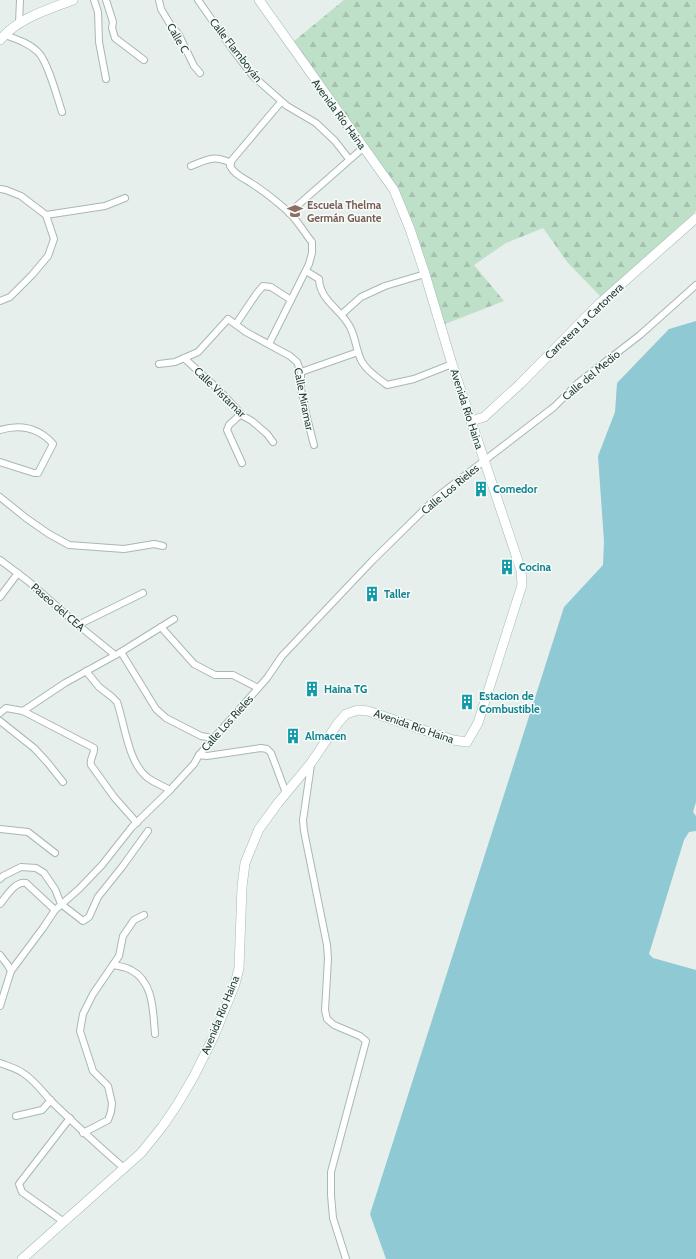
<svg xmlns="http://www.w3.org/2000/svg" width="696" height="1259" font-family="Cabin,sans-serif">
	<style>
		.forest { fill: url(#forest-firs) }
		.water { fill: #8ec9d4 }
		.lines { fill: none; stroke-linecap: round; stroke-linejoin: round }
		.street-casing { stroke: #a8b8b2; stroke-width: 8 }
		.secondary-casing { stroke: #a4bbb3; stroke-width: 10 }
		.street { stroke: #fff; stroke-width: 6 }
		.secondary { stroke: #fff; stroke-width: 9 }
		.labels { text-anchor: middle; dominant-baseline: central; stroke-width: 3; stroke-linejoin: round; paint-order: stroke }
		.street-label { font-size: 11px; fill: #24423a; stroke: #f7fbf9 }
		.education-label { font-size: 11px; font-weight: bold; fill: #785e54; stroke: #f7fbf9; text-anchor: start }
		.culture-label { font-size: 11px; font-weight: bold; fill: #0d838f; stroke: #f7fbf9; text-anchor: start }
	</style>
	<defs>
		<pattern id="forest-firs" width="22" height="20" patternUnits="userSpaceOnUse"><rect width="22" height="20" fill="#bfe0c8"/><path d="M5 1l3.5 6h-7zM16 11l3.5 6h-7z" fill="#a4c1ad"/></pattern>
	</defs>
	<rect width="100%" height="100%" fill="#e6efeb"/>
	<path class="forest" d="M344,0H696V211L601,297L568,263L543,228L506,243L474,265L504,301L445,324L414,229L293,42Z"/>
	<path class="water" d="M696,321V802L693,812L696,816V831L689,832L684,840L649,954L653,958L696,970V1259H386L370,1214L564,607L603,565L604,541L598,456L615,412L617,383L669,329Z"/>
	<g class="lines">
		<defs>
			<g id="street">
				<path d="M94,0L98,12L99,42L106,79"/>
				<path d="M106,0L113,22L112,28L115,38L144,60"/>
				<path d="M159,0L161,9L170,24L179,35L194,66L200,73"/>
				<path d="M198,0L233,50L253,76L287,106L316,123L335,141L349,159"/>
				<path d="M19,23L20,0"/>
				<path d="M5,35C16,39 29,43 38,52C48,62 57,97 62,112"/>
				<path d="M191,166C208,159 214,155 231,163"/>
				<path d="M0,189L6,190L21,196L46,215L54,239L48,256L32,275L10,297L0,301"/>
				<path d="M289,213L363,148"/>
				<path d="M46,215L105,206L125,198"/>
				<path d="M306,271L319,279C320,301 341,309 350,327C356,338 356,352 362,362C368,372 378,378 387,385L414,379L452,364"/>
				<path d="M342,314L361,297L385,286L425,274"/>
				<path d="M236,324L257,293L263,286L271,287L291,300"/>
				<path d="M269,344L309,264L312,253V242C306,235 301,226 294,218C286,208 262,190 251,183C243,178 234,174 230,166L232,160L281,102"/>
				<path d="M184,358L219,390L243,416L252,421L267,434L273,442"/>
				<path d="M159,364L175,362L198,352L228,319L246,332L290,356L297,362L301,372V389L307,418L314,445"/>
				<path d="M301,372L358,352"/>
				<path d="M241,414L229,425L227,430L242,463"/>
				<path d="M0,430C21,424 39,428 53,444L38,473H34L0,462"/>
				<path d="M0,497L26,518L49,534L69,545L124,549L154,544L163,546"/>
				<path d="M0,560L28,581L78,625L115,655"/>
				<path d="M0,597L18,573"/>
				<path d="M78,625L143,593"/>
				<path d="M161,627L194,664L215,675H233L258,688"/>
				<path d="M121,652L156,709L166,718L201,736L213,738"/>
				<path d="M86,671L99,687L112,697L117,702C125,725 128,763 148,778C155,783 163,786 170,790"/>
				<path d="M23,711L65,683L121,652L174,619"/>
				<path d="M0,713L6,708L23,711L94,748C95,754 89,759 91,765L114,797L137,823"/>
				<path d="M0,721L34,748L47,762L63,782"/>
				<path d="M199,755L207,756L261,748L267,749L271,753L286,793"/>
				<path d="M311,765L303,820L304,831L327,945L328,959L325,1010L327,1019L334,1025L360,1036L366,1041L331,1172V1195L333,1218L346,1259"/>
				<path d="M0,829L28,832L55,853"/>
				<path d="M0,879L3,876L21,867L36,868L44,873L55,889L61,904L83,921L89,917L98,897L122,867L148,831"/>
				<path d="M0,904C6,897 15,881 26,883L55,910"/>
				<path d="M0,955L7,964L11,971"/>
				<path d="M113,965C119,966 126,967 131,970C154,982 153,1012 155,1034"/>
				<path d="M0,1006L11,971L43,928L55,910L79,889L102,865L132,827L170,790L194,764L199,755L267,678L282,656L373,560L437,497L554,407L578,383L640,335L696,285"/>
				<path d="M0,1063C7,1066 16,1068 23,1073C34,1080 42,1091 51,1101C75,1124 99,1147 124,1168"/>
				<path d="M16,1116L42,1110L51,1100"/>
				<path d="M83,1133L108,1120L111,1112L112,1103L108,1086L93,1071L80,1031L83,1014L93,994L119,956L123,936L134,920L144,915"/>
				<path d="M64,1222L22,1192L19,1184L70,1118"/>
			</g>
			<g id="secondary">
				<path d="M0,40C18,18 47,10 73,0"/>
				<path d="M471,421L484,417L520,384L600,303L696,218"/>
				<path d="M22,1259L141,1153L162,1127L177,1105L194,1076L214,1036L235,984L239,968L242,887L245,863L259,829L278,803L311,763L338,723L346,714L358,710L368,711L453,740L467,742L478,723L522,585L521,570L452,364L425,274L410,229L394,190L259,0"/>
			</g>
		</defs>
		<use href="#street" class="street-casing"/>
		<use href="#secondary" class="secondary-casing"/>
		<use href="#street" class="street"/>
		<use href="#secondary" class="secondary"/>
	</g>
	<defs>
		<symbol id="school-bare" viewBox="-9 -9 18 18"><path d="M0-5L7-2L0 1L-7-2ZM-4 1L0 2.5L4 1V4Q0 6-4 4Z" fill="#8d6e63" stroke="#f7fbf9" stroke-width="2.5" paint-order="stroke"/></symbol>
		<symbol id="building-bare" viewBox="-9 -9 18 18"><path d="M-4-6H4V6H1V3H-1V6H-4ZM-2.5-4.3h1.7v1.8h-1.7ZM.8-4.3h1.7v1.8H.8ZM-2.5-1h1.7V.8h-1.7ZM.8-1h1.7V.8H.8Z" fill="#0f9aa8" stroke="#f7fbf9" stroke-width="2.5" paint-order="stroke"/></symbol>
	</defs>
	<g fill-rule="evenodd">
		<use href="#school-bare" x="284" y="200" width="22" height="22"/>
		<use href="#building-bare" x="470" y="478" width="22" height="22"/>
		<use href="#building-bare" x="496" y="556" width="22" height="22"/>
		<use href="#building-bare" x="361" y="583" width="22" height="22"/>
		<use href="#building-bare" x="301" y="678" width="22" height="22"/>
		<use href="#building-bare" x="456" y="691" width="22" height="22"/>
		<use href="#building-bare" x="282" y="725" width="22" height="22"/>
	</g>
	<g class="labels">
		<g class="street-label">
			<text transform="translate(178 38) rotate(60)">Calle C</text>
			<text transform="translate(236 50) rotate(52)">Calle Flamboyán</text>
			<text transform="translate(339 114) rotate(54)">Avenida Río Haina</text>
			<text transform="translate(584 321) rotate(-44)">Carretera La Cartonera</text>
			<text transform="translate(591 375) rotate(-40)">Calle del Medio</text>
			<text transform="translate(220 392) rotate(44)">Calle Vistamar</text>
			<text transform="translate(304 399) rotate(79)">Calle Miramar</text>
			<text transform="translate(467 409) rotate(72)">Avenida Río Haina</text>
			<text transform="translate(450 489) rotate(-40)">Calle Los Rieles</text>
			<text transform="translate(58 607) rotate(41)">Paseo del CEA</text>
			<text transform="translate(227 723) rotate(-48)">Calle Los Rieles</text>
			<text transform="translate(414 726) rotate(19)">Avenida Río Haina</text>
			<text transform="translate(220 1015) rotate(-68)">Avenida Río Haina</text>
		</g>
		<g class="education-label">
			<text x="307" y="205">Escuela Thelma<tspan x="307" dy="13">Germán Guante</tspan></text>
		</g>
		<g class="culture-label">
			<text x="493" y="489">Comedor</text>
			<text x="519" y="567">Cocina</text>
			<text x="384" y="594">Taller</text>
			<text x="324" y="689">Haina TG</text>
			<text x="479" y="696">Estacion de<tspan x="479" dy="13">Combustible</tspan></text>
			<text x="305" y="736">Almacen</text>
		</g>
	</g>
</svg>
